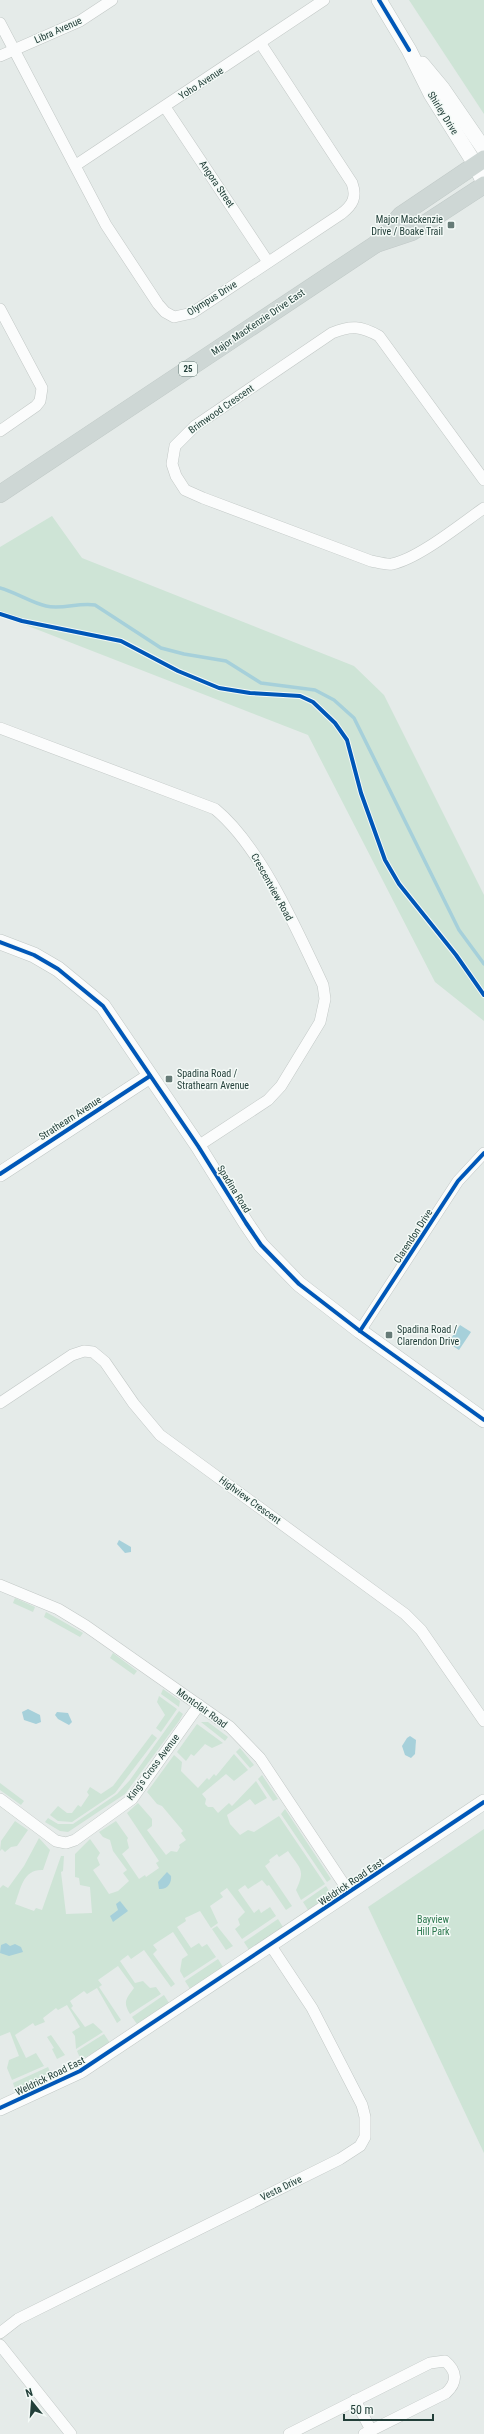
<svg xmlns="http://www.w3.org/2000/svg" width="484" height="2434" font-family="'Roboto Condensed',sans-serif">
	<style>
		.green { fill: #cee4d6 }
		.water { fill: #a6d0da }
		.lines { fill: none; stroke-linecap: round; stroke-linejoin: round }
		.stream { stroke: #a6d0da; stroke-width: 3.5 }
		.street-casing { stroke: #c2c8c6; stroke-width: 12 }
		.secondary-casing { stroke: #c1c8c6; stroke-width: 16 }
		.primary-casing { stroke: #c1cac8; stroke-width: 18 }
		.street { stroke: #fbfcfc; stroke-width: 11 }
		.secondary { stroke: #fbfcfc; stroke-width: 15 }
		.primary { stroke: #ced7d5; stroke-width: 17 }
		.cycleway-casing { stroke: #f4faf7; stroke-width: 6 }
		.cycleway { stroke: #0057b8; stroke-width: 4 }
		.poi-dot { fill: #667b77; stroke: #f4faf7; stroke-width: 1.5 }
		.labels { text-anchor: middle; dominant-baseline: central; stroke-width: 3; stroke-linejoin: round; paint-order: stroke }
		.shield { fill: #f4faf7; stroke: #617772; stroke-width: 1 }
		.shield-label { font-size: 9px; font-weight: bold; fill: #223f39 }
		.street-label { font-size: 10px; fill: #223f39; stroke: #f4faf7 }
		.poi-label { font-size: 10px; fill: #223f39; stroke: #f4faf7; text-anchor: start }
		.park-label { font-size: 10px; fill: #2b774d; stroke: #f4faf7 }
	</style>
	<rect width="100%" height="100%" fill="#e5ebe9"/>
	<g class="green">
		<path d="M409,0H484V114Z"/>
		<path d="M52,516L82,558L354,666L384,695L484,895V1021L435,982L308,735L0,615V547Z"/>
		<path d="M15,1598L35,1607L33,1612L13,1603Z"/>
		<path d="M46,1612L83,1633L80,1637L44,1617Z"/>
		<path d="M113,1653L137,1671L134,1675L110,1658Z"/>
		<path d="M163,1689L180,1701L179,1707L161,1694Z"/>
		<path d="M159,1696L177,1709L161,1732L156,1728L165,1715L157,1702Z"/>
		<path d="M179,1711L183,1714L179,1721L125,1794L68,1832L60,1831L45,1822L48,1818L58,1824H73L117,1794L130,1780Z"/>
		<path d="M201,1722H208L228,1737L225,1741Z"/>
		<path d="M197,1724L223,1743L212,1748L205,1744L194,1756L191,1754L186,1761L177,1752Z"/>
		<path d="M152,1734L157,1738L115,1793L72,1822L58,1821L50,1815L58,1806L67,1813H72L78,1805L81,1807L89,1795L87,1792L90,1787L101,1794L113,1786Z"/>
		<path d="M240,1748L254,1765L250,1768L236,1752Z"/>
		<path d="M234,1754L248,1770L234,1781L226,1774L202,1794L206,1799L205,1804L208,1807H213L218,1813L229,1803L232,1806L256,1781L267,1798L255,1805L250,1799L227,1815L230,1824L240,1835L248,1830L254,1832L279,1816L325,1884L301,1900L296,1890C306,1869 300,1869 288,1851L279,1857L277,1854L269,1860L270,1862L265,1866L292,1906L286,1910L269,1885L267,1886L262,1880L248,1889L245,1885L238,1890L254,1913L259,1909L261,1913L270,1907L276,1916L242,1939L235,1929L240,1925L238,1919L245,1912L227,1888L220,1893L223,1897L210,1906L218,1923L211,1928L200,1911L185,1918L186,1921L177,1927L191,1948L199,1943L202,1947L207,1944L216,1957L184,1978L180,1971L182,1959L188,1955L173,1932L153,1945L157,1950L153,1954L175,1984L171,1987L144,1950L131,1959L128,1955L120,1961L135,1983L143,1981L150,1988L156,1987L161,1994L130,2014C122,2001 127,1998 134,1988L118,1966L98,1980L102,1985L99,1987L121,2020L117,2023L97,1988L87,1994L84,1991L70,2001L73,2006L71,2008L85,2027L93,2023L103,2032L76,2049L75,2036L72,2032L80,2027L67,2005L58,2010L56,2008L43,2018L45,2022L35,2026L33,2023L15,2035L26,2058L36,2053L44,2066L12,2080L7,2068L9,2060L19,2056L10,2032L0,2036V1888L3,1885L8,1888L24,1866L39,1838L50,1850L43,1870C23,1869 21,1888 15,1904L34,1911L36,1908L42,1910L61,1856H64L63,1871L61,1872L66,1914L92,1913L90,1887L80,1885L79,1878L75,1877V1854L90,1839L100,1853L97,1858L100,1865L93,1870L109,1894L118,1891L129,1881L123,1873L127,1870L113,1851L110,1840L103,1837L99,1832L116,1821L128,1838L127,1840L129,1848L122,1854L139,1879L145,1875L146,1877L159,1868L156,1863L159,1861L127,1813L138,1803L152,1819V1826L147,1830L166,1855L171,1851L177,1852L180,1847L179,1845L186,1840L181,1833L183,1831L162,1806L157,1804L147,1792L174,1755L182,1762L181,1771L198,1788L207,1778L209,1780L214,1774L216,1776Z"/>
		<path d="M262,1775L278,1799L273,1801L258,1779Z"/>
		<path d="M0,1783L24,1801L21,1805L0,1790Z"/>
		<path d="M285,1809L331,1879L327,1882L281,1814Z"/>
		<path d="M15,1821L28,1830L17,1846L11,1847L5,1852L2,1849L0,1851L1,1841Z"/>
		<path d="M484,1829V2153L368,1907Z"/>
		<path d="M326,1886L331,1894L330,1895L308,1910L303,1902Z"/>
		<path d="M278,1919L283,1927L249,1950L244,1942Z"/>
		<path d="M217,1926L233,1946L226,1950L212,1929Z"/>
		<path d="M218,1959L223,1967L190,1989L185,1981Z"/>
		<path d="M164,1995L169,2003L137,2024L132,2017Z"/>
		<path d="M104,2034L110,2043L81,2060L77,2051Z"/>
		<path d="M51,2035L65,2055L57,2059L52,2049L54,2048L47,2037Z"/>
		<path d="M48,2067L52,2076L16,2092L13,2083Z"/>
	</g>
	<g class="water">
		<path d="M460,1325L471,1332L459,1350L448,1343Z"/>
		<path d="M119,1540L131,1547V1552L125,1553L117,1544Z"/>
		<path d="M28,1709L40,1715L41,1722L36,1724L24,1720L22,1712Z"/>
		<path d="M57,1712L68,1713L72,1722L69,1725L58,1719L55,1715Z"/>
		<path d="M410,1736L416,1740L415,1754L411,1758L405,1755L402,1746L407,1738Z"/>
		<path d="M167,1872L171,1876C172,1883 167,1890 159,1889L158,1882Z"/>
		<path d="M120,1901L128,1911L113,1922L110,1916L118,1910L116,1904Z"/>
		<path d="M6,1943L10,1946L15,1944L21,1947L23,1952L9,1956L0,1953L1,1945Z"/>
	</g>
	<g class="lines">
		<path class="stream" d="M0,588C15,592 32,603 46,606C62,610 79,602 95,605L161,648L184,654L226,661L261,683L315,690L334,700L354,718L459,930L484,964"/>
		<defs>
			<g id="street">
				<path d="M0,23L106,225L158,304L165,312L174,317L192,313L341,214C353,205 357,197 352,183L261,44"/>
				<path d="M0,56L80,21L112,0"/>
				<path d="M165,107L268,262"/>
				<path d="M76,165L324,0"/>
				<path d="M0,309L42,388L40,401L36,406L0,431"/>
				<path d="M484,480L379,336C361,326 351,325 332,333L195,426L175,446L172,464L176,476L185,490L203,498L371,561C377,562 386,565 392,564C418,559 461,524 484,508"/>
				<path d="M0,728L215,809C261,847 297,930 323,985L325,999L320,1022L281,1086L268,1100L198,1146"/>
				<path d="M360,1331L458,1181L484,1153"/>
				<path d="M0,1403L72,1355L84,1351L93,1352L105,1362L134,1404L160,1435L405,1614L421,1630L484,1721"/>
				<path d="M0,1585L58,1609L86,1626L230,1727L260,1758L349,1892"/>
				<path d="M0,1799L56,1841L66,1843L75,1840L132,1799L199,1705"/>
				<path d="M0,2333L18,2319L340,2159L360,2146L365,2137V2117L362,2105L312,2008L271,1946"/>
				<path d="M0,2345L71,2434"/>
				<path d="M355,2400L371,2430"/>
				<path d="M289,2434L430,2363L445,2361C457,2371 458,2382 446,2393L364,2434"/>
			</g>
			<g id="secondary">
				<path d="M379,0L409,50L431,94L475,164L484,183"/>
				<path d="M422,64L442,88L484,149"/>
				<path d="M0,942L34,955L58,969L103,1006L198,1146L246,1223L261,1245L299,1284L360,1331L484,1420"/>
				<path d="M0,1174L150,1076"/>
				<path d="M0,2108L80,2071L484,1802"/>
			</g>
			<g id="primary">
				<path d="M376,244L412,232L484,185"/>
				<path d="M0,494L376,244L401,215L484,159"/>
			</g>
		</defs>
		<use href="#street" class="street-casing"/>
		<use href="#secondary" class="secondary-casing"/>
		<use href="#primary" class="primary-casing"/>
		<use href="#street" class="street"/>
		<use href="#secondary" class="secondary"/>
		<use href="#primary" class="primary"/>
		<defs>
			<g id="cycleway">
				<path d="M379,0L409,50"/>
				<path d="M0,614L22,621L121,641L178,671L219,688L250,693L300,696L313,702L335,723L347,740L361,793L385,860L399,884L456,955L484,995"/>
				<path d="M0,942L34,955L58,969L103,1006L198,1146L246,1223L261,1245L299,1284L360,1331L484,1420"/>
				<path d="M0,1174L150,1076"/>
				<path d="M360,1331L458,1181L484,1153"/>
				<path d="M0,2108L80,2071L484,1802"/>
			</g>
		</defs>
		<use href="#cycleway" class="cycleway-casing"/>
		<use href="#cycleway" class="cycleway"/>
	</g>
	<g class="poi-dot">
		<rect x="447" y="221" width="8" height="8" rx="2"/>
		<rect x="165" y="1075" width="8" height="8" rx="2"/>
		<rect x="385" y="1331" width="8" height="8" rx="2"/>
	</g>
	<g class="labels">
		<rect class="shield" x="179" y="362" width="18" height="14" rx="3"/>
		<g class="shield-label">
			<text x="188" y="369">25</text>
		</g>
		<g class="street-label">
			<text transform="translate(58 30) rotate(-24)">Libra Avenue</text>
			<text transform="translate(201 83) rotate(-33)">Yoho Avenue</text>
			<text transform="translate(443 113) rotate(58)">Shirley Drive</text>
			<text transform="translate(217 184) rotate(56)">Angora Street</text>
			<text transform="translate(212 298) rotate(-32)">Olympus Drive</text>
			<text transform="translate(258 322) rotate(-34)">Major MacKenzie Drive East</text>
			<text transform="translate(221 409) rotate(-35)">Brimwood Crescent</text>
			<text transform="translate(272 887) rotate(61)">Crescentview Road</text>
			<text transform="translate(70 1118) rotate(-33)">Strathearn Avenue</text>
			<text transform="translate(234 1189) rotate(58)">Spadina Road</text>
			<text transform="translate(413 1236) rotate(-57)">Clarendon Drive</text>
			<text transform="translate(250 1500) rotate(36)">Highview Crescent</text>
			<text transform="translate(202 1708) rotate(36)">Montclair Road</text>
			<text transform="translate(153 1767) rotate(-53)">King's Cross Avenue</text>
			<text transform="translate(351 1882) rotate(-34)">Weldrick Road East</text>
			<text transform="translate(50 2076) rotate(-26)">Weldrick Road East</text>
			<text transform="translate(281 2188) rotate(-26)">Vesta Drive</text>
		</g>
		<g class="poi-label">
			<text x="443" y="219" text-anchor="end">Major Mackenzie<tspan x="443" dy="12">Drive / Boake Trail</tspan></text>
			<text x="177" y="1073">Spadina Road /<tspan x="177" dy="12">Strathearn Avenue</tspan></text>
			<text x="397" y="1329">Spadina Road /<tspan x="397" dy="12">Clarendon Drive</tspan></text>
		</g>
		<g class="park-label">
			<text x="433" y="1919">Bayview<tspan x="433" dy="12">Hill Park</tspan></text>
		</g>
	</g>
	<g transform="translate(32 2402) rotate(343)" stroke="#f4faf7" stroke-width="3" paint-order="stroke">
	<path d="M0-3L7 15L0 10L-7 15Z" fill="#223f39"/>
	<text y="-6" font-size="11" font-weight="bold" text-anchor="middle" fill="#223f39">N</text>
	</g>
	<path d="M344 2414v6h89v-6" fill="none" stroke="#223f39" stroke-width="2"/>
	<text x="350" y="2414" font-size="12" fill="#223f39" stroke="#f4faf7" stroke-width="3" paint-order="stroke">50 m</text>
</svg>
